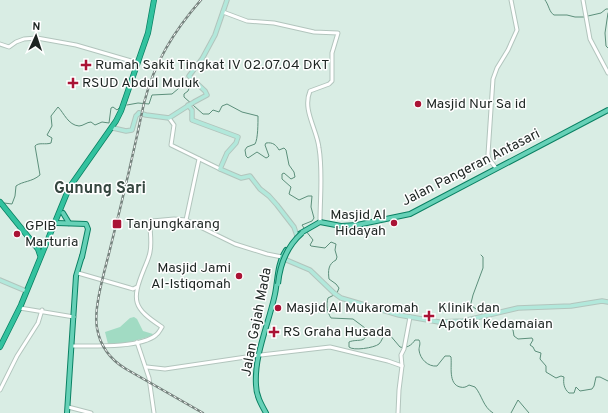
<svg xmlns="http://www.w3.org/2000/svg" width="608" height="413" font-family="Overpass,sans-serif">
	<style>
		.green { fill: #a1dbc3 }
		.lines { fill: none; stroke-linecap: round; stroke-linejoin: round }
		.stream { stroke: #5c8f7b; stroke-width: 1 }
		.tertiary-casing { stroke: #b2c5bd; stroke-width: 5 }
		.secondary-casing { stroke: #b2c5bd; stroke-width: 5.5 }
		.primary-casing { stroke: #0a8163; stroke-width: 6 }
		.trunk-casing { stroke: #0a8163; stroke-width: 6 }
		.tertiary { stroke: #fff; stroke-width: 3 }
		.secondary { stroke: #b2e8db; stroke-width: 3.5 }
		.primary { stroke: #66d1b7; stroke-width: 4 }
		.trunk { stroke: #33c29f; stroke-width: 4.5 }
		.rail-casing { stroke: #76837e; stroke-width: 2.5 }
		.rail { stroke: #fff; stroke-width: 1; stroke-dasharray: 3; stroke-linecap: butt }
		.primary-bridge-casing { stroke: #0a8163; stroke-width: 6; stroke-linecap: butt }
		.primary-bridge { stroke: #66d1b7; stroke-width: 4 }
		.poi-dot { fill: #aa1335; stroke: #fff; stroke-width: 1.5 }
		.labels { text-anchor: middle; dominant-baseline: central; stroke-width: 3; stroke-linejoin: round; paint-order: stroke }
		.poi-label { font-size: 14px; fill: #1c2421; stroke: #fff; text-anchor: start }
		.street-label { font-size: 14px; fill: #1c2421; stroke: #fff }
		.quarter-label { font-size: 16px; font-weight: bold; fill: #364740; stroke: #fff }
	</style>
	<rect width="100%" height="100%" fill="#d9ede4"/>
	<path class="green" d="M134,317L137,319L143,331L153,334L152,336L126,343L108,344L105,332L120,327L130,318Z"/>
	<g class="lines">
		<g class="stream">
			<path d="M545,0C549,5 549,12 554,15H567L575,17H585"/>
			<path d="M608,13L605,33L606,46L608,48"/>
			<path d="M588,16L601,13L606,9H608"/>
			<path d="M127,105L138,103L149,104L152,95L172,94L185,83L190,86L188,91L184,94V97L203,114H209L213,110L219,112L222,106L227,104L242,112L258,116C258,123 258,139 255,144L247,147L245,150L246,156L248,158L257,152L266,158L268,157L269,156L265,145L266,143C273,142 276,145 279,150L284,148L286,150L289,165L294,172L295,177L291,179L284,173L282,174V179L291,187L289,194L299,200L308,196H312L311,207L314,218L312,221L302,225L304,228"/>
			<path d="M4,203L12,204L15,196L16,186C23,181 32,182 40,175L35,146C38,142 46,145 51,143L52,138L47,135L52,126L51,116L58,107C64,113 68,125 79,126C83,126 87,122 91,122L95,125L102,122L109,123L111,108L113,107L117,110L121,106"/>
			<path d="M306,231L313,240L310,245L311,246L325,248L331,242L336,244L335,250L337,257L336,260C328,264 328,271 329,279L336,284L339,288L337,293"/>
			<path d="M481,255L483,257V268L473,295L471,303L472,306L484,315"/>
			<path d="M334,295L328,298C326,305 327,312 331,318L353,319L365,328C369,345 358,338 349,342V347C353,351 374,348 379,344C382,341 382,337 386,334H389L400,347C406,349 412,345 415,340H419C421,344 419,346 419,350C420,359 428,367 437,366L445,356H450L451,357C452,366 448,384 460,387C464,388 466,387 469,385L475,387C482,395 483,407 493,413"/>
			<path d="M486,318L496,327L500,326L502,323H505L513,330L514,336L518,339L532,338L533,340L530,345L533,347L535,351L541,353L540,359L546,366V372L556,378L561,376L564,377C563,383 564,389 569,393H574L576,387L580,391L592,389L594,386L596,377H600L608,381"/>
			<path d="M511,413L518,400L529,413"/>
		</g>
		<defs>
			<g id="tertiary">
				<path d="M583,0L590,39L608,73"/>
				<path d="M223,12L247,21L274,23L314,32L338,33L332,53V81L329,84L310,91C302,110 317,129 319,148C323,172 320,198 320,222"/>
				<path d="M0,44L9,47L16,42L24,39L37,38L76,45L138,63"/>
				<path d="M169,118L174,125L171,145L220,169"/>
				<path d="M496,168L489,159L488,154L493,79L497,68L508,50L517,30L511,0"/>
				<path d="M186,220L199,159"/>
				<path d="M78,273L130,288L133,289L137,287"/>
				<path d="M20,308L74,317"/>
				<path d="M137,342L149,378L154,413"/>
				<path d="M72,346C92,346 141,348 156,335C159,333 160,330 162,327C133,308 131,301 144,269C146,264 149,258 150,252C152,243 150,233 150,224L152,221L174,219L186,220L235,244L267,254L282,257"/>
				<path d="M261,355L330,347L388,361L402,366"/>
				<path d="M147,367L165,369L259,355"/>
				<path d="M0,390L17,356L38,323L42,310"/>
				<path d="M68,407L91,413"/>
				<path d="M398,413L399,390L402,366L401,355L404,349L410,317"/>
			</g>
			<g id="secondary">
				<path d="M188,105L192,110V120L238,137L236,143L227,153L220,169L241,178L250,176L260,189L269,196L277,205L294,227L297,236"/>
				<path d="M139,113L146,115L169,118L194,102L207,95L205,91L189,76L202,59L215,35L227,0"/>
				<path d="M113,128L126,131L132,130L136,116L139,113"/>
				<path d="M284,259L310,270L334,293L341,298L399,315L439,322L463,321L518,308L571,306L602,301L608,302"/>
				<path d="M0,280L26,291"/>
			</g>
			<g id="primary">
				<path d="M63,213L69,223"/>
				<path d="M57,223L86,224L88,229L82,257"/>
				<path d="M299,234L320,222L341,226L357,225L410,214L608,110"/>
				<path d="M67,413L76,276L82,256"/>
				<path d="M266,413C261,404 256,395 256,385C254,355 269,323 275,294C278,279 277,264 286,250"/>
			</g>
			<g id="trunk">
				<path d="M0,202L38,249L40,255"/>
				<path d="M0,347L21,305L69,188L116,121L121,111L148,33L154,0"/>
			</g>
		</defs>
		<use href="#tertiary" class="tertiary-casing"/>
		<use href="#secondary" class="secondary-casing"/>
		<use href="#primary" class="primary-casing"/>
		<use href="#trunk" class="trunk-casing"/>
		<use href="#tertiary" class="tertiary"/>
		<use href="#secondary" class="secondary"/>
		<use href="#primary" class="primary"/>
		<use href="#trunk" class="trunk"/>
		<defs>
			<path id="rail" d="M201,0C174,31 154,63 144,103C134,151 123,198 111,245C106,267 93,307 97,328C100,346 111,360 126,369L203,413"/>
		</defs>
		<use href="#rail" class="rail-casing"/>
		<use href="#rail" class="rail"/>
		<defs>
			<path id="primary-bridge" d="M278,284C280,264 286,247 302,233"/>
		</defs>
		<use href="#primary-bridge" class="primary-bridge-casing"/>
		<use href="#primary-bridge" class="primary-bridge"/>
	</g>
	<g class="poi-dot">
		<path d="M84 59h4v4h4v4h-4v4h-4v-4h-4v-4h4z"/>
		<path d="M71 77h4v4h4v4h-4v4h-4v-4h-4v-4h4z"/>
		<circle cx="418" cy="104" r="4"/>
		<circle cx="394" cy="223" r="4"/>
		<rect x="112" y="219" width="10" height="10" rx="2"/>
		<circle cx="17" cy="234" r="4"/>
		<circle cx="239" cy="276" r="4"/>
		<circle cx="278" cy="308" r="4"/>
		<path d="M427 310h4v4h4v4h-4v4h-4v-4h-4v-4h4z"/>
		<path d="M272 326h4v4h4v4h-4v4h-4v-4h-4v-4h4z"/>
	</g>
	<g class="labels">
		<g class="poi-label">
			<text x="95" y="65">Rumah Sakit Tingkat IV 02.07.04 DKT</text>
			<text x="82" y="83">RSUD Abdul Muluk</text>
			<text x="426" y="104">Masjid Nur Sa id</text>
			<text x="386" y="215" text-anchor="end">Masjid Al<tspan x="386" dy="16">Hidayah</tspan></text>
			<text x="126" y="224">Tanjungkarang</text>
			<text x="25" y="226">GPIB<tspan x="25" dy="16">Marturia</tspan></text>
			<text x="231" y="268" text-anchor="end">Masjid Jami<tspan x="231" dy="16">Al-Istiqomah</tspan></text>
			<text x="286" y="308">Masjid Al Mukaromah</text>
			<text x="438" y="308">Klinik dan<tspan x="438" dy="16">Apotik Kedamaian</tspan></text>
			<text x="283" y="332">RS Graha Husada</text>
		</g>
		<g class="street-label">
			<text transform="translate(471 168) rotate(-27)">Jalan Pangeran Antasari</text>
			<text transform="translate(257 322) rotate(-79)">Jalan Gajah Mada</text>
		</g>
		<g class="quarter-label">
			<text x="100" y="189">Gunung Sari</text>
		</g>
	</g>
	<g transform="translate(36 36) rotate(3)" stroke="#ffffff" stroke-width="3" paint-order="stroke">
	<path d="M0-3L7 15L0 10L-7 15Z" fill="#1c2421"/>
	<text y="-6" font-size="11" font-weight="bold" text-anchor="middle" fill="#1c2421">N</text>
	</g>
</svg>
